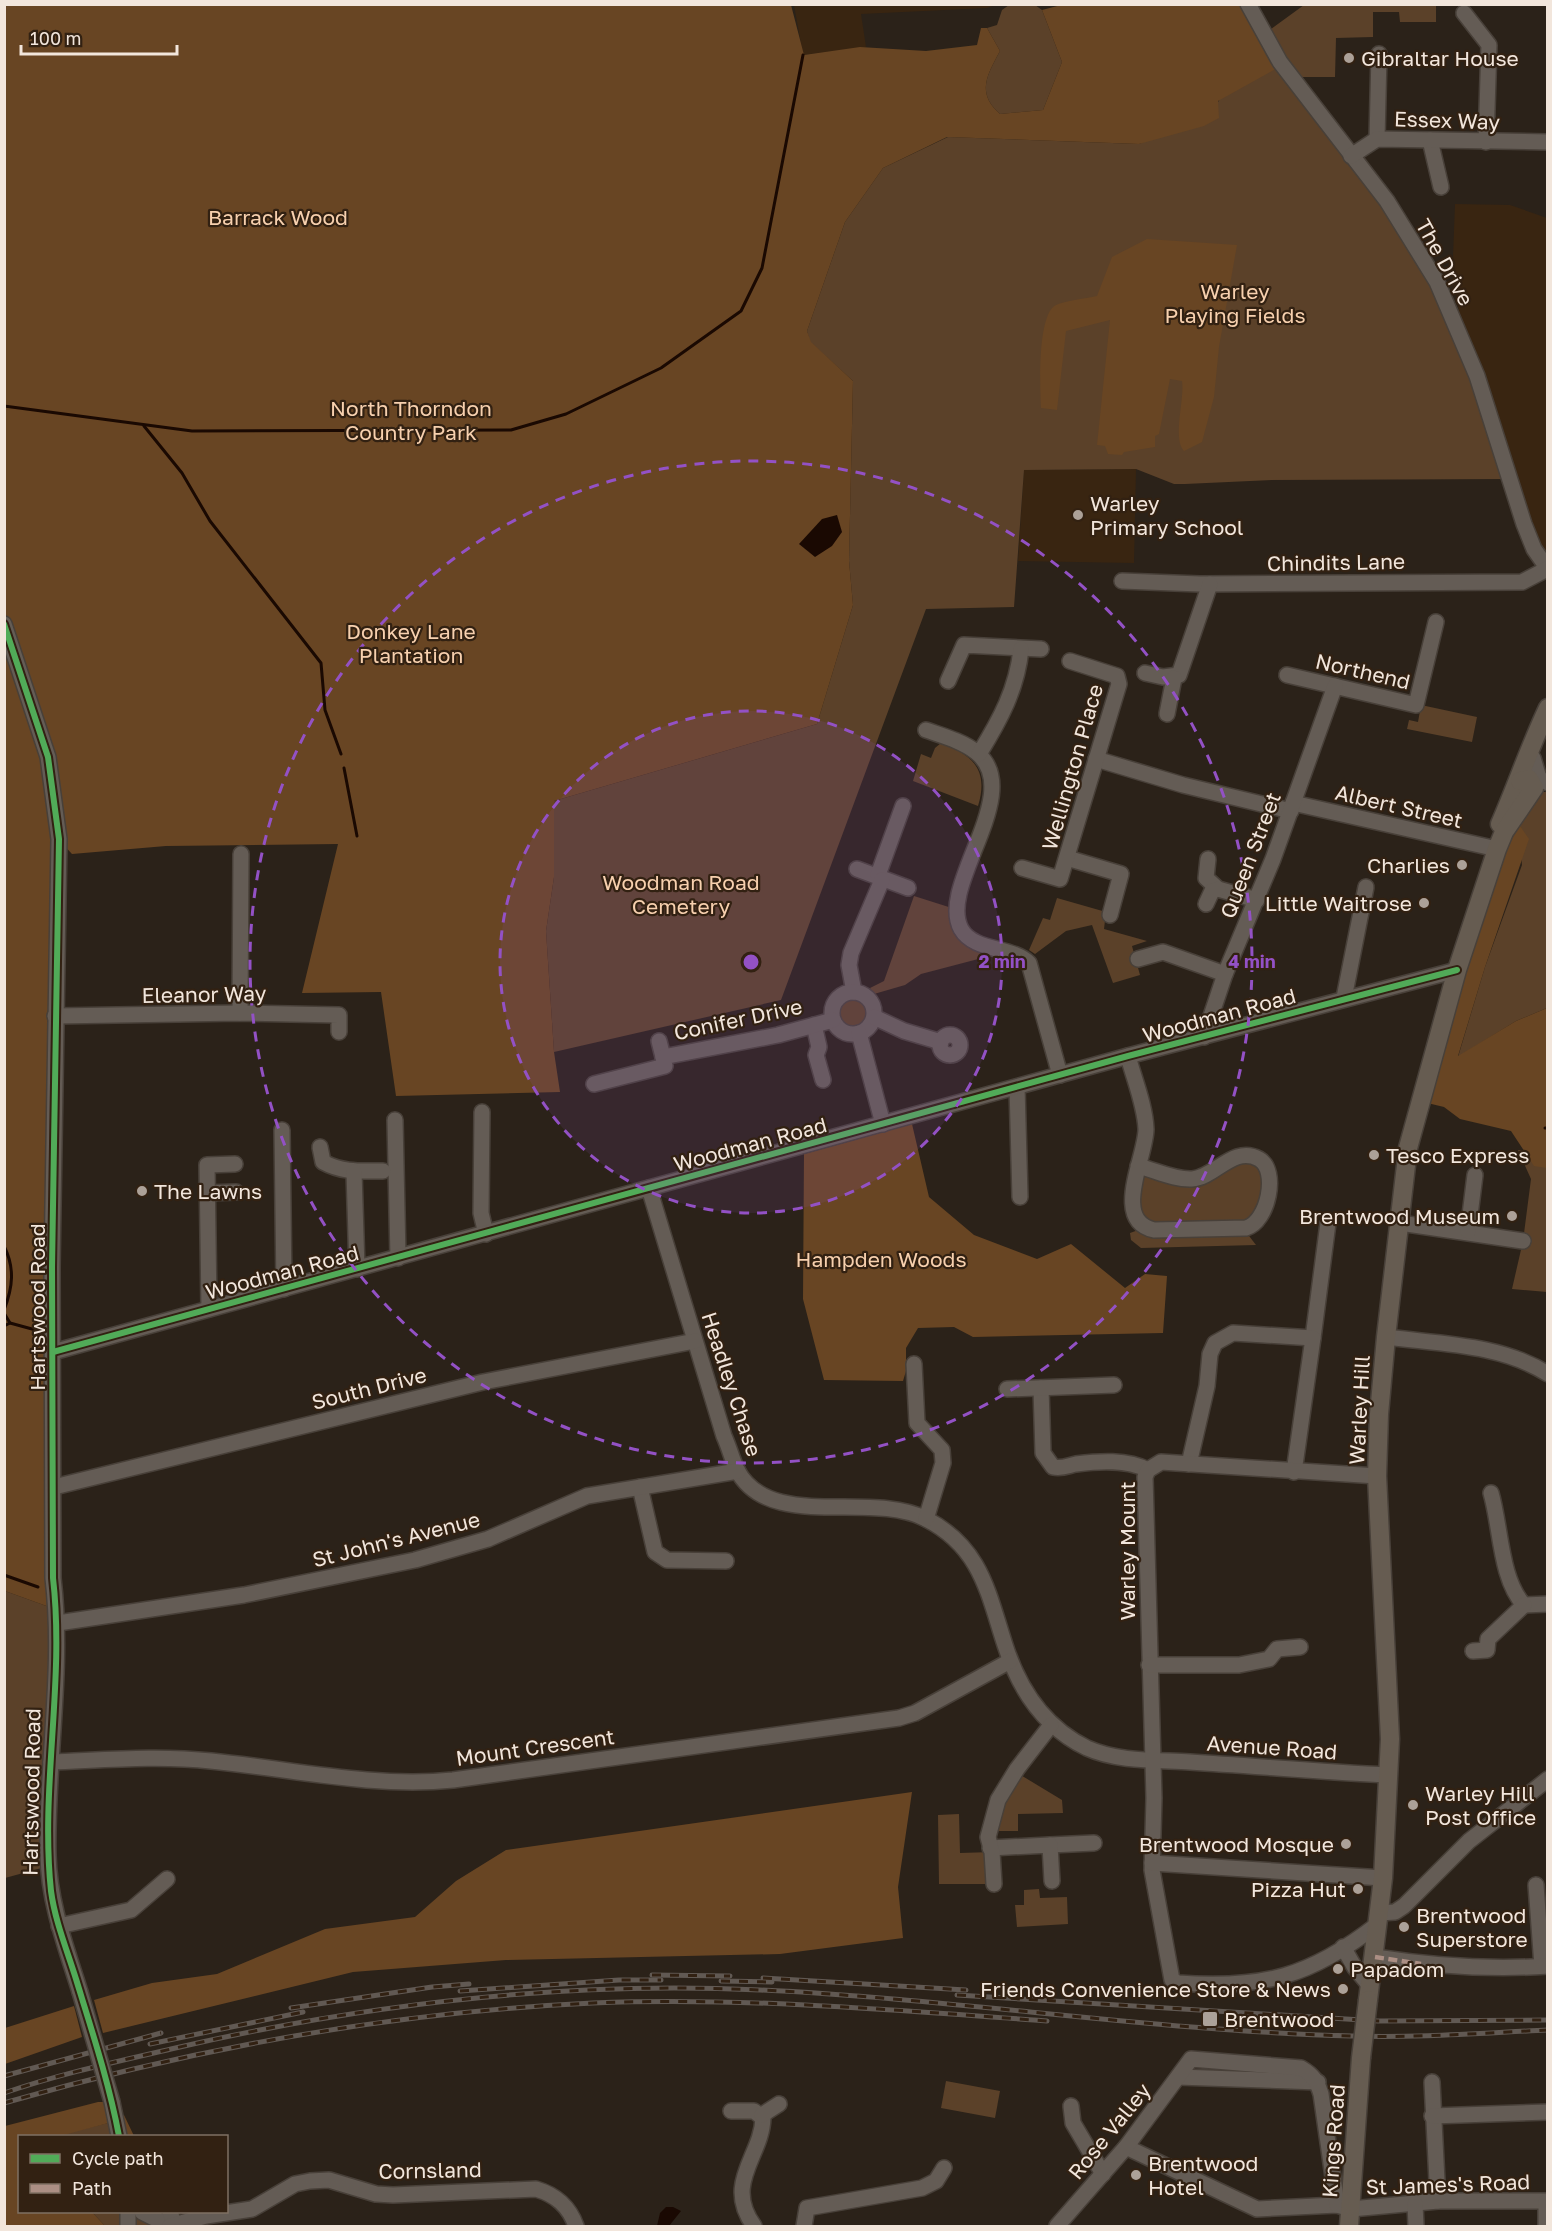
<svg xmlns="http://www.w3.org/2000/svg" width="1552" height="2231" font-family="'Golos Text',sans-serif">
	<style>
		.built { fill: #392511 }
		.green { fill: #5b4129 }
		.forest { fill: #684523 }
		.water { fill: #1a0902 }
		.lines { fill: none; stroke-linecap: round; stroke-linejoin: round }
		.stream { stroke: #1a0902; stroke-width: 3 }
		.minor-casing { stroke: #484039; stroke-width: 18 }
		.major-casing { stroke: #484039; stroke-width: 21 }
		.minor { stroke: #645c55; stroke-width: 15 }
		.major { stroke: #665c51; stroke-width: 18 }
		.rail-casing { stroke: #615953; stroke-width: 5 }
		.rail { stroke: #322112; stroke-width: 3; stroke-dasharray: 9; stroke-linecap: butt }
		.minor-bridge-casing { stroke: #484039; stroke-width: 18; stroke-linecap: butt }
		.major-bridge-casing { stroke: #484039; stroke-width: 21; stroke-linecap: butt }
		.minor-bridge { stroke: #645c55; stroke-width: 15 }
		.major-bridge { stroke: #665c51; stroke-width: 18 }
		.quiet { stroke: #ac8f84; stroke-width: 4.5; stroke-dasharray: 9 4.5; stroke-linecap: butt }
		.cycleway-casing { stroke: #322112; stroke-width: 10 }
		.cycleway { stroke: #51ab58; stroke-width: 6 }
		.ring { fill: none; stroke: #9351c5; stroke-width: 3; stroke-dasharray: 10 8 }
		.poi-dot { fill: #aca198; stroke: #322112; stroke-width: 2 }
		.labels { text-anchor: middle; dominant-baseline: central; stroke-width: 4.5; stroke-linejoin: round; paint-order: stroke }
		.poi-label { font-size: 21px; fill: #f2e6dc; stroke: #322112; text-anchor: start }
		.street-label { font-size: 21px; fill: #f2e6dc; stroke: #322112 }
		.park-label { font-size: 21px; fill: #f7d0ae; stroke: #322112 }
		.centre { fill: #9351c5; stroke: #322112; stroke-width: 3 }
		.ring-label { font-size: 18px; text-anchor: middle; font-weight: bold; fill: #9351c5; stroke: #322112; stroke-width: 4.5; stroke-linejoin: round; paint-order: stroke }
	</style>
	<rect width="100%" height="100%" fill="#2b2219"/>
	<g class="built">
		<path d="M794,5H995L987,8L861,14L866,47L803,55Z"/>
		<path d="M1455,204L1510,205L1547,218V569L1462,341L1453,257Z"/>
		<path d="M1136,469L1134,563L1018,561L1024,470Z"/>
	</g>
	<g class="green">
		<path d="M1009,5H1035L1042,10L1062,62L1043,110L1000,114C976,93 987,75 1000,51L987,28L997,25L1002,10Z"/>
		<path d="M1304,5H1436V22H1400L1399,12H1373V37L1336,38L1335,77H1292L1437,282L1510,479L1272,480L1185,484H1174L1136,469L1024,470L1014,607L926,609L781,1000L554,1052L546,931L554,877V801L817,724L853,605L849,561L853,381L810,342L807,331L845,222L883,168L948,137L1139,144L1217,110L1218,102L1264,34Z"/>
		<path d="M1421,705L1477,717L1472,742L1407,729L1409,720L1418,722Z"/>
		<path d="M941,743C973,755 989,770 978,806L913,781L921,754L931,758L935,748Z"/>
		<path d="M1542,792H1547V1008L1516,1021L1458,1057L1485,967L1522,865L1518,823Z"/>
		<path d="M914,896L955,909L962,931L1005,952L921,974L905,985L874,994L870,988L884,981Z"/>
		<path d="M1057,898L1106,912L1104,929L1147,941L1132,946L1140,975L1113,983L1092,925L1066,931L1035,954L1029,950L1043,918L1050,920Z"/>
		<circle cx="852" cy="1014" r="16"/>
		<path d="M1518,1150H1536L1547,1154V1292L1512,1289L1523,1241L1531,1179Z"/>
		<path d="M1239,1160L1258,1164C1268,1185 1261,1201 1251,1221L1155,1226L1139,1213L1141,1178C1156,1170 1167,1184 1182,1183C1198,1181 1223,1167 1239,1160Z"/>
		<path d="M1141,1229L1246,1232L1256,1245L1141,1248L1131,1240L1130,1233Z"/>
		<path d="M5,1591L52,1608L49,1866L5,1878Z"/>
		<path d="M1019,1774L1062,1800L1063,1813L1018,1814V1831H993Z"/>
		<path d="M959,1814L960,1853L992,1852L994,1884H939L938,1815Z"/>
		<path d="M1039,1889L1040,1898L1067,1897L1068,1924L1017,1927L1015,1905H1024V1890Z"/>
		<path d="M946,2081L1000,2091L995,2118L941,2108Z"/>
		<path d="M116,2121L119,2136L59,2135Z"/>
		<path d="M92,2212H142L170,2226H105Z"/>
	</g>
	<g class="forest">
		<path d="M1065,4L1244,5L1279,67L1218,101L1219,118L1204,126L1139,144L947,137L883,168L845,222L807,331L811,342L853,381L849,561L853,605L817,724L554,801V877L546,931L554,1052L560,1092L396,1096L381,992L302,993L338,844L166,846L72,854L59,840L52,1608L5,1591V5H791L804,55L860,47L926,51L977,45L981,28H987L1000,51C987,75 976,93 1000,114L1043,110L1062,62L1042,10Z"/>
		<path d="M1147,239L1237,245L1219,347L1214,397L1202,442L1184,451C1172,438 1185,399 1182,381L1170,379L1159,434L1155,436V447L1124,452L1122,455L1108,454L1105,446L1097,445L1110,320L1066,331L1057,410L1041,408C1040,388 1037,314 1056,305C1068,300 1084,299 1097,296L1112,257Z"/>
		<path d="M1518,823L1529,839L1485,967L1458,1056L1516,1021L1547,1008V1168L1534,1166L1511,1131L1460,1119L1444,1107L1419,1101L1497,849Z"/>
		<path d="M912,1124L929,1197L974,1235L1037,1259L1071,1244L1125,1288L1145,1274L1167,1276L1163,1333L973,1337L954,1327L918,1328L906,1348V1371L903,1381L824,1380L803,1299L804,1154Z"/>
		<path d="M912,1792L898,1887L903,1938L780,1954L506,1960L353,1972L103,2033L94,2000L152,1983L217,1974L325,1929L415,1917L456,1881L506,1850Z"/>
		<path d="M74,2006L82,2037L5,2064V2028Z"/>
		<path d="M98,2102H112L117,2121L124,2115L134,2136H119L116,2121L60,2136H20V2212H92L105,2226H5V2126Z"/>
	</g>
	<g class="water">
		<path d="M837,515L842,532L832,546L815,557L799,544L822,519Z"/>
		<path d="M666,2207H673L681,2211L669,2226H657L660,2213Z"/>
	</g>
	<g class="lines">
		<g class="stream">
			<path d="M4,406L192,431L511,430L566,414L661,368L741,311L762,268L803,55"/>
			<path d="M144,426L182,473L210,521L321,663L325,710L341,754"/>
			<path d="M344,768L357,836"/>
			<path d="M1545,1128H1548"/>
			<path d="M4,1246C15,1268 13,1287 4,1310"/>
			<path d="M4,1313L10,1323L43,1332"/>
			<path d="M4,1326L10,1323"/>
			<path d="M4,1575L38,1587"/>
		</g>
		<defs>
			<g id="minor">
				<path d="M1248,4L1280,62L1387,201L1437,282L1477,376L1524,524L1534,549L1548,569"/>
				<path d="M1464,13L1489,45L1486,142"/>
				<path d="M1377,139L1379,54"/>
				<path d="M1430,140L1441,187"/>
				<path d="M1351,156L1377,139L1548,142"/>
				<path d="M1122,581L1200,584L1522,582L1547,569"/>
				<path d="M4,624L48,757L59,839L52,1267L53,1578C64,1670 46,1763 48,1855C49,1903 66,1947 80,1992"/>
				<path d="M1145,673L1163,677L1179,675L1210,584"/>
				<path d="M1287,675L1416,705L1436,622"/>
				<path d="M948,681L964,645L1041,649"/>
				<path d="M1167,714L1174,678"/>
				<path d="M926,730C943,736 962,741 976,752C1027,792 937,885 961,929C974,952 1012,946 1029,963L1060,1075"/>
				<path d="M979,754C1000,720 1017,689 1021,649"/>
				<path d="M1533,758L1539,778L1548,783"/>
				<path d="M1096,759L1183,785L1291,811"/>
				<path d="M1293,803L1497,849"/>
				<path d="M1067,858L1121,874L1110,915"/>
				<path d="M1208,859L1206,878L1218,889L1257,900"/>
				<path d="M1022,868L1060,879L1119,684L1117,676L1070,661"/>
				<path d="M857,869L908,888"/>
				<path d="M878,875L903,806"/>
				<path d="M1206,904L1212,891L1218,889"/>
				<path d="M1138,959L1163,952L1225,974"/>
				<path d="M854,992L849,965L851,953L882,880"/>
				<circle cx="853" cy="1013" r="21"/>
				<path d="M1344,998L1366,887"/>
				<path d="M240,1013L241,854"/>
				<path d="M55,1016L240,1013L339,1015V1032"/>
				<path d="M874,1017L904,1031L941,1042"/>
				<path d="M814,1025L819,1047L816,1055L823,1080"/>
				<path d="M859,1033L883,1124"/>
				<circle cx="950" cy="1045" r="10"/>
				<path d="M1204,1037L1225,974L1273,859L1335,686"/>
				<path d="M659,1041L663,1057"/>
				<path d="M1128,1056C1134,1079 1145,1105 1146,1129C1146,1157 1111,1220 1154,1230L1246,1228C1268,1222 1279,1170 1259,1159C1233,1145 1215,1178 1192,1179C1174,1180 1155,1170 1138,1166"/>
				<path d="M594,1084L665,1066L663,1057L778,1035L833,1020"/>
				<path d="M1017,1087L1020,1197"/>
				<path d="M482,1112L481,1213L486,1234"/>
				<path d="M395,1120L398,1258"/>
				<path d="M282,1130L284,1289"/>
				<path d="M320,1147L323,1162C343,1173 362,1171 383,1171"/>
				<path d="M354,1172L357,1269"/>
				<path d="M649,1188L724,1436C729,1447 732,1459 737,1470C770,1532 870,1490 926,1519C981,1547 988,1593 1005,1645C1019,1689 1044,1727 1087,1748C1118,1762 1157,1760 1190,1762C1256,1766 1322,1772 1389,1775"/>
				<path d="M207,1193L236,1192"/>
				<path d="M1400,1223L1523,1241"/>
				<path d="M1468,1231L1475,1175"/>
				<path d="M209,1309L207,1165L235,1164"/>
				<path d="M1386,1337C1440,1344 1501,1344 1548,1374"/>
				<path d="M1313,1338L1328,1223"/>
				<path d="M53,1352L1128,1056L1457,970"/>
				<path d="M914,1364L917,1423L942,1450L943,1463L926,1519"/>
				<path d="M1041,1388L1043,1453L1053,1467C1062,1469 1067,1466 1076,1464C1099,1461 1127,1459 1148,1470"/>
				<path d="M1007,1389L1114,1385"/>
				<path d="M1189,1464L1207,1386L1210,1354L1215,1343L1233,1333L1313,1338L1294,1472"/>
				<path d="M1377,1476L1161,1462L1148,1470L1145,1477L1154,1798L1152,1870L1172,1980L1178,1983C1263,1989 1310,1977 1378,1924"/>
				<path d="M54,1487L483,1382L695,1341"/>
				<path d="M640,1487L655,1552L667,1560L726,1561"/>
				<path d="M1491,1493C1501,1527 1500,1579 1524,1605L1548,1604"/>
				<path d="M58,1623L244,1595L415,1560L488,1539L587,1496L738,1471"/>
				<path d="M1473,1651L1487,1650L1488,1639L1524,1605"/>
				<path d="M1149,1665H1239L1269,1659L1277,1649L1300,1647"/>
				<path d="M51,1762C104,1760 158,1755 211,1761C291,1769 373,1788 453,1780L899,1718L915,1713L1010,1661"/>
				<path d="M1050,1845L1094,1843"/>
				<path d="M990,1848L1050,1845L1052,1881"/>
				<path d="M1152,1863L1383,1878"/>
				<path d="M994,1884L992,1852L988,1837L998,1800L1017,1769L1051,1725"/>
				<path d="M1536,1885L1542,1966"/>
				<path d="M1379,1913L1395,1912L1404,1906L1469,1841L1548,1779"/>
				<path d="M59,1926L131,1910L167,1879"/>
				<path d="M1343,1947L1355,1968L1370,1986"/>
				<path d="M1375,1957C1433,1966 1489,1970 1548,1966"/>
				<path d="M1178,2077L1318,2082"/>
				<path d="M1432,2082L1438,2201"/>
				<path d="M112,2102L119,2136"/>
				<path d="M1071,2106L1073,2123L1103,2174"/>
				<path d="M731,2111H754L763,2118C762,2156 723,2183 754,2226"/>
				<path d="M762,2115L779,2104"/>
				<path d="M1432,2116L1548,2112"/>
				<path d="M1126,2147L1257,2209L1337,2205L1351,2209L1438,2201H1548"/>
				<path d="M1546,2202V2226"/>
				<path d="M1415,2204L1416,2226"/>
				<path d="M128,2212V2226"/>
				<path d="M142,2212L170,2226"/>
				<path d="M170,2212L175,2226"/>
				<path d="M170,2226L206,2216L252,2209L295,2184L310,2181L329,2180L376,2194L393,2195L536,2189C556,2195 569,2206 576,2226"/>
				<path d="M804,2226L807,2208L922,2188L936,2181L944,2168"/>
				<path d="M1057,2226L1126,2147L1191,2059L1301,2068C1313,2075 1317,2081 1321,2094L1337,2205"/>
			</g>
			<g id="major">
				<path d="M1500,824C1517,785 1530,746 1548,708"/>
				<path d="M1368,2000L1383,1878L1390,1739L1377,1476L1379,1414L1386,1337L1408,1148L1457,970L1497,849L1504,832L1534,788L1529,779L1520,781"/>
				<path d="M1349,2226L1361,2058"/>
			</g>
		</defs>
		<use href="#minor" class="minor-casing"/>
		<use href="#major" class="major-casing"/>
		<use href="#minor" class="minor"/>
		<use href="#major" class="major"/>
		<defs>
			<g id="rail">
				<path d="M652,1975L730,1976"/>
				<path d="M763,1978L966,1990"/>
				<path d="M721,1981L772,1982"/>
				<path d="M460,1991L619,1980H661"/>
				<path d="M957,1995L1378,2021L1548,2020"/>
				<path d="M291,2008L432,1987L469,1984"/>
				<path d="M150,2044L303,2012"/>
				<path d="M4,2076L161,2033"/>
				<path d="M4,2093C59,2074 115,2062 171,2049C364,2004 562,1981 760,1990C958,1999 1154,2031 1352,2036C1417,2038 1482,2033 1548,2030"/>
				<path d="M4,2103C196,2048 393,2012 593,2003C744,1997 897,2010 1047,2021"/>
			</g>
		</defs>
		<use href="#rail" class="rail-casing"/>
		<use href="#rail" class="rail"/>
		<defs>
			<path id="minor-bridge" d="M80,1992L112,2102"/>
			<path id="major-bridge" d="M1361,2058L1368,2000"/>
		</defs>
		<use href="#minor-bridge" class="minor-bridge-casing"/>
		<use href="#major-bridge" class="major-bridge-casing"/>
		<use href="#minor-bridge" class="minor-bridge"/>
		<use href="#major-bridge" class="major-bridge"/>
		<path class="quiet" d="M1375,1957L1421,1964"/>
		<defs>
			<g id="cycleway">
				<path d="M4,624L48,757L59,839L52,1267L53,1578C65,1682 40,1787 51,1891C55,1921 67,1950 76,1979C92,2031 109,2083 119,2136"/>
				<path d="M53,1352L1128,1056L1457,970"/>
			</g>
		</defs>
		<use href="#cycleway" class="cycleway-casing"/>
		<use href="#cycleway" class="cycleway"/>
	</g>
	<circle cx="751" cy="962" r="251" fill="#9351c5" fill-opacity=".12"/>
	<g class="ring">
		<circle cx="751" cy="962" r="251"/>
		<circle cx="751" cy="962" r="501"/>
	</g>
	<g class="poi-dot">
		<circle cx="1349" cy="58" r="6"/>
		<circle cx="1078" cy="515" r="6"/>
		<circle cx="1462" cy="865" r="6"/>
		<circle cx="1424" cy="903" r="6"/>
		<circle cx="1374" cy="1155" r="6"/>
		<circle cx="142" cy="1191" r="6"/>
		<circle cx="1512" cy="1216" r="6"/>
		<circle cx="1413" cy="1805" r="6"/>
		<circle cx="1346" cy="1844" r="6"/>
		<circle cx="1358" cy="1889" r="6"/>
		<circle cx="1404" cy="1927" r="6"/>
		<circle cx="1338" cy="1969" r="6"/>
		<circle cx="1343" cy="1989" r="6"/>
		<rect x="1202" y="2011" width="16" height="16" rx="3"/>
		<circle cx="1136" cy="2175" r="6"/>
	</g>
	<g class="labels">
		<g class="poi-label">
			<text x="1361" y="58">Gibraltar House</text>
			<text x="1090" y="503">Warley<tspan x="1090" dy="24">Primary School</tspan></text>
			<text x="1450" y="865" text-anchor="end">Charlies</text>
			<text x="1412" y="903" text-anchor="end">Little Waitrose</text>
			<text x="1386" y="1155">Tesco Express</text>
			<text x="154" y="1191">The Lawns</text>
			<text x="1500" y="1216" text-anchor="end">Brentwood Museum</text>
			<text x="1425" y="1793">Warley Hill<tspan x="1425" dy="24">Post Office</tspan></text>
			<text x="1334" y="1844" text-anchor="end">Brentwood Mosque</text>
			<text x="1346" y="1889" text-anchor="end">Pizza Hut</text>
			<text x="1416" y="1915">Brentwood<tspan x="1416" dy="24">Superstore</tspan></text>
			<text x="1350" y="1969">Papadom</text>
			<text x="1331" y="1989" text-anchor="end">Friends Convenience Store &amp; News</text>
			<text x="1224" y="2019">Brentwood</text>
			<text x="1148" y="2163">Brentwood<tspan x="1148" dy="24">Hotel</tspan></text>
		</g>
		<g class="street-label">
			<text transform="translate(1447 120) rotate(2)">Essex Way</text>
			<text transform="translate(1445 262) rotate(61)">The Drive</text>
			<text transform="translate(1336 562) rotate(-1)">Chindits Lane</text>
			<text transform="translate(1363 671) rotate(13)">Northend</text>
			<text transform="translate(1072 767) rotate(-74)">Wellington Place</text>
			<text transform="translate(1399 806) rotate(13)">Albert Street</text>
			<text transform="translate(1250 855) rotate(-69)">Queen Street</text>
			<text transform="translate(204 994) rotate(-1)">Eleanor Way</text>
			<text transform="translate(1219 1015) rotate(-15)">Woodman Road</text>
			<text transform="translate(738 1019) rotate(-12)">Conifer Drive</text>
			<text transform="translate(750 1144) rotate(-15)">Woodman Road</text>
			<text transform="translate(282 1272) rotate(-15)">Woodman Road</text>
			<text transform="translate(37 1307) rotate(-90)">Hartswood Road</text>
			<text transform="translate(732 1384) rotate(72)">Headley Chase</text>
			<text transform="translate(369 1388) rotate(-14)">South Drive</text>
			<text transform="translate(1359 1410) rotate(-87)">Warley Hill</text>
			<text transform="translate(396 1539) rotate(-14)">St John's Avenue</text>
			<text transform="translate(1127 1551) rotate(-90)">Warley Mount</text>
			<text transform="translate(535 1747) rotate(-8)">Mount Crescent</text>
			<text transform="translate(1272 1747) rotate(4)">Avenue Road</text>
			<text transform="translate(31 1792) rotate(-89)">Hartswood Road</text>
			<text transform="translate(1109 2131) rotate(-51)">Rose Valley</text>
			<text transform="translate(1333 2141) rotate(-86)">Kings Road</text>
			<text transform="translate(430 2170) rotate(-1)">Cornsland</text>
			<text transform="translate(1448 2184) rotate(-2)">St James's Road</text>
		</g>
		<g class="park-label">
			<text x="278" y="217">Barrack Wood</text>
			<text x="1235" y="291">Warley<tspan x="1235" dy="24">Playing Fields</tspan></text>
			<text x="411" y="408">North Thorndon<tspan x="411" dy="24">Country Park</tspan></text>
			<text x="411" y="631">Donkey Lane<tspan x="411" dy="24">Plantation</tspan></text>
			<text x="681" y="882">Woodman Road<tspan x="681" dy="24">Cemetery</tspan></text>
			<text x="881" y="1259">Hampden Woods</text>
		</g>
	</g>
	<circle cx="751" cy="962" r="9" class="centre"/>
	<g class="ring-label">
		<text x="1002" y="968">2 min</text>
		<text x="1252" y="968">4 min</text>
	</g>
	<rect width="1552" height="2231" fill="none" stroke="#f2e6dc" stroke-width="12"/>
	<rect x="18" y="2135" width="210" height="78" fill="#322112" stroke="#7f7063" stroke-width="1.5"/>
	<rect x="30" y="2154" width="30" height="9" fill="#51ab58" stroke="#7f7063" stroke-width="1.5"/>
	<text x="72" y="2165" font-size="18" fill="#f2e6dc">Cycle path</text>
	<rect x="30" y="2184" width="30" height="9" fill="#ac8f84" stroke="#7f7063" stroke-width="1.5"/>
	<text x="72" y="2195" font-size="18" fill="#f2e6dc">Path</text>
	<path d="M21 45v9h156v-9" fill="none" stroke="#f2e6dc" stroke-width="3"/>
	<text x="30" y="45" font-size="18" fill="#f2e6dc" stroke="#322112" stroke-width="4.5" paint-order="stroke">100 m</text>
</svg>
